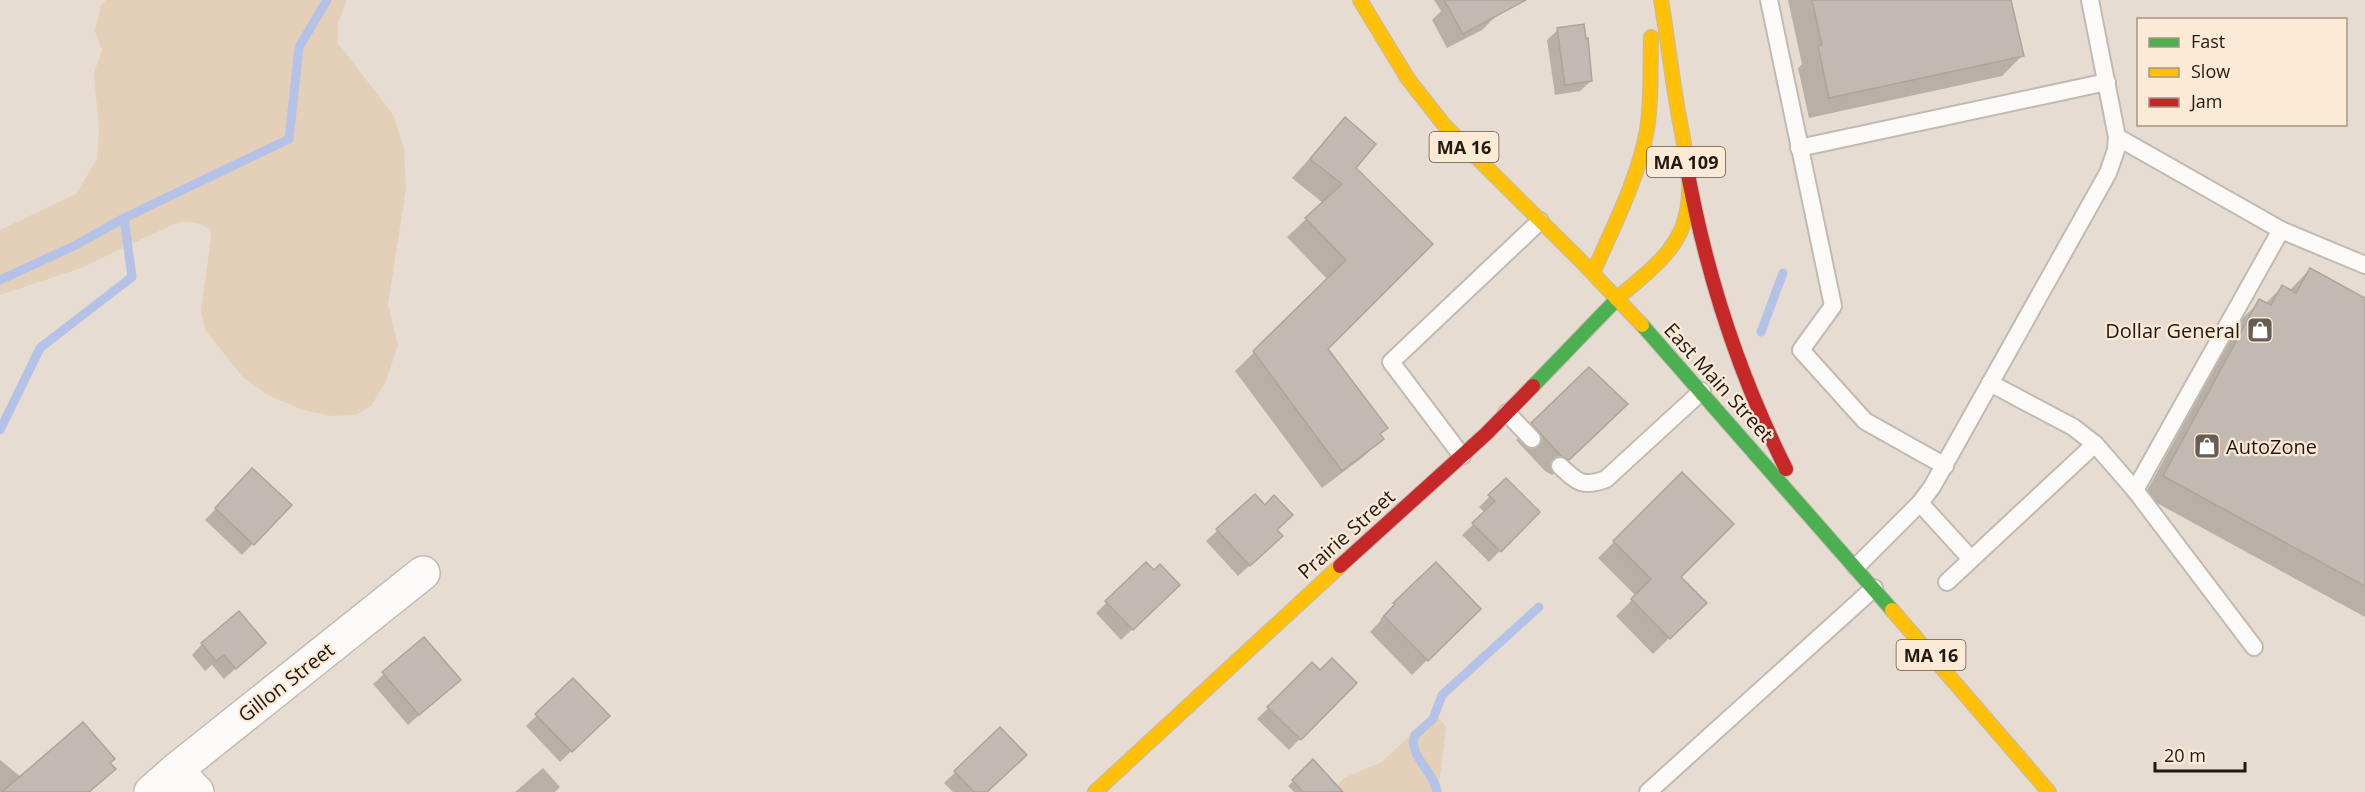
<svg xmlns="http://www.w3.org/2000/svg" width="2365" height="792" font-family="'Open Sans',sans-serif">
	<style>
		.green { fill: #e4cfb8 }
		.shadow { fill: #0003 }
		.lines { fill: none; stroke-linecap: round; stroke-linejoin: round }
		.stream { stroke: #b5c2e7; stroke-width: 9 }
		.building { fill: #c2bab2; stroke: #ada59d; stroke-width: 1.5 }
		.lane-casing { stroke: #c2bab2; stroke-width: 20 }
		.street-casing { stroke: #c2bab2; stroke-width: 36 }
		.fast-casing { stroke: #c2bab2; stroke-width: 16 }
		.slow-casing { stroke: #c2bab2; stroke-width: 16 }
		.jam-casing { stroke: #c2bab2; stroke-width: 16 }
		.lane { stroke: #fbfaf8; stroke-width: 16 }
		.street { stroke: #fbfaf8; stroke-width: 33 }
		.fast { stroke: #4caf50; stroke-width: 14 }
		.slow { stroke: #ffc107; stroke-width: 14 }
		.jam { stroke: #c62828; stroke-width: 14 }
		.labels { text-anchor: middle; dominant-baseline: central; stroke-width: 4.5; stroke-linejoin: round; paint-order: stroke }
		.shield { fill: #fcead6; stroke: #62584d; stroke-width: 1.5 }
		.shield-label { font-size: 18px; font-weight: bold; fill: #201a12 }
		.poi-label { font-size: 20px; fill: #201a12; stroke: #fcead6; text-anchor: end }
		.street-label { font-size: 20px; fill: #201a12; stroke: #fcead6 }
	</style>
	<rect width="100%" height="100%" fill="#e7dcd1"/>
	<g class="green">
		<path d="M106,0H347L338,23V43L394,116L404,149L406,189L388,304L398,345L386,381L371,406L356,415L332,416L300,409L266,394L243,377L205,330L201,310L211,238L210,229C198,222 189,220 176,223L81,268L0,295V230L76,194L97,159L99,130L94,73L102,50L95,31L101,5Z"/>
		<path d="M1434,717L1442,721L1446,728L1438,792H1331L1344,778L1382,762L1425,721Z"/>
	</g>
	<g class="shadow">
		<path d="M1434,0H1489L1497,15L1482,30L1447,48L1432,20L1441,11Z"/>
		<path d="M1788,0H2010L2022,56L2002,76L1809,118L1798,68L1802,64Z"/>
		<path d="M1558,30L1591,81L1580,91L1555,95L1547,40Z"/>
		<path d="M1345,119L1354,168L1431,244L1326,349L1382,438L1363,457L1322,488L1235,371L1328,280L1287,237L1323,203L1292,178Z"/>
		<path d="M2310,269L2365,300V617L2144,496L2240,321L2260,301L2265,304L2282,287L2289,291Z"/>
		<path d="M1610,420L1552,475L1545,471L1516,440L1532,424Z"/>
		<path d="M1682,474L1679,577L1705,603L1653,654L1616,616L1636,596L1598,558Z"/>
		<path d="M1506,480L1538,512L1489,562L1462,535L1485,513L1479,507Z"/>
		<path d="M242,481L290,505L242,555L205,520Z"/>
		<path d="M1255,496L1276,530L1270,547L1238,576L1206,541Z"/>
		<path d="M1146,564L1154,572L1178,585L1121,640L1096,613Z"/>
		<path d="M1436,564L1479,609L1412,675L1370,632L1381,620L1380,619Z"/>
		<path d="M264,643L224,679L212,665L205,671L192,655L202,644Z"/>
		<path d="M1312,664L1320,672L1355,683L1289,750L1257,719Z"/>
		<path d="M384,674L448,690L408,725L373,684Z"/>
		<path d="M573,680L607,716L560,762L526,726Z"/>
		<path d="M1000,729L986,792H953L944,783Z"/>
		<path d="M0,760L21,777L89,792H0Z"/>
		<path d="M1313,761L1326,792H1294L1288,786Z"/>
		<path d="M543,768L560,787L555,792H515Z"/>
	</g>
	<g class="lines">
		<g class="stream">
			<path d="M0,280L76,245L124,218"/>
			<path d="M1761,332L1783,273"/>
			<path d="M0,430L40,348L132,277L124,218L289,139L299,47L327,0"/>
			<path d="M1437,792C1435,772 1407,756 1415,735L1433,719L1442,695L1539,607"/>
		</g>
	</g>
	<g class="building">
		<path d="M1444,0H1526L1463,34Z"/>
		<path d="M1812,0H2011L2024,56L1829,98L1818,46L1822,45Z"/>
		<path d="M1584,24L1586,39L1588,38L1592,81L1565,85L1557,28Z"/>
		<path d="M1345,117L1376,144L1356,168L1433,244L1328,349L1388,428L1380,434L1384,439L1342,471L1253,351L1346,260L1305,218L1342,184L1310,159Z"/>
		<path d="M2310,268L2365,298V586L2163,476L2259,299L2271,305L2282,285L2296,293Z"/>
		<path d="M1589,367L1628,404L1569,460L1561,456L1531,423Z"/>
		<path d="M252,468L292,505L254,545L215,508Z"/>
		<path d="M1682,472L1734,524L1681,577L1707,603L1670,639L1631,599L1651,579L1613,541Z"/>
		<path d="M1506,478L1540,512L1501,552L1472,523L1495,501L1488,495Z"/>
		<path d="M1255,494L1265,505L1274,495L1293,515L1277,530L1283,536L1250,566L1216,529Z"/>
		<path d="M1146,562L1154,570L1160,564L1180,585L1133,630L1105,601Z"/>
		<path d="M1436,562L1481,609L1428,661L1384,616L1395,604L1393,603Z"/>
		<path d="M239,611L266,643L236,669L224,655L216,661L201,643Z"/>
		<path d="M424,637L461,680L419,715L382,672Z"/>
		<path d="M1332,658L1357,683L1301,740L1267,707L1312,662L1320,670Z"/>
		<path d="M573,678L610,716L572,752L535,714Z"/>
		<path d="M83,722L115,759L110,763L116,769L89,792H2Z"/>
		<path d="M1000,727L1027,755L987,792H974L954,771Z"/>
		<path d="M1313,759L1343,792H1303L1292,780Z"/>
	</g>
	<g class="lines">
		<defs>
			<g id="lane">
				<path d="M1769,0L1833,306L1801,350L1865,421L1945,466"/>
				<path d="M2117,137L2281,230L2365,265"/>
				<path d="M1799,148L2107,82"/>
				<path d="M1990,383L2073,427L2095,444L2135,490L2254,647"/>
				<path d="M1507,413L1532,439"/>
				<path d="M1462,456L1391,362L1540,221"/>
				<path d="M1560,466C1577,482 1583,488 1606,479L1702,391"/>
				<path d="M2135,490L2281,230"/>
				<path d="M1920,503L1971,559"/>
				<path d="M1856,567L1920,503L1932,487L2108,173L2116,150L2117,137L2090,0"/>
				<path d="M1947,582L2095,444"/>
				<path d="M1648,792L1874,588"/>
			</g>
			<g id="street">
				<path d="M176,770L197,792"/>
				<path d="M151,792L176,770L423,573"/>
			</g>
			<g id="fast">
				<path d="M1642,325L1892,610"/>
				<path d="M1533,386L1617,299"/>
			</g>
			<g id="slow">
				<path d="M1360,0L1408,79L1445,126L1581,261L1642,325"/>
				<path d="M1593,273C1613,227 1638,180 1647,130C1652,99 1650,68 1651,37"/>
				<path d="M1617,299C1640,278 1670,258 1682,228C1698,189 1683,145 1677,105C1671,70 1667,35 1661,0"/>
				<path d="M1892,610L2049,792"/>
				<path d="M1095,792L1340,566"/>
			</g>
			<g id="jam">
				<path d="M1686,163C1705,271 1737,371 1786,469"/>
				<path d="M1340,566L1486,434L1533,386"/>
			</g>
		</defs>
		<use href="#lane" class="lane-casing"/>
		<use href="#street" class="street-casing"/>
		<use href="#fast" class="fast-casing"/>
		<use href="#slow" class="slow-casing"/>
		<use href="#jam" class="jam-casing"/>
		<use href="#lane" class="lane"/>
		<use href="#street" class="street"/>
		<use href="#fast" class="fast"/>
		<use href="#slow" class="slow"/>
		<use href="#jam" class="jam"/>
	</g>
	<defs>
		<symbol id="shop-square" viewBox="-11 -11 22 22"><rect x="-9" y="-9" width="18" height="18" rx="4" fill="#665e55" stroke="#fcead6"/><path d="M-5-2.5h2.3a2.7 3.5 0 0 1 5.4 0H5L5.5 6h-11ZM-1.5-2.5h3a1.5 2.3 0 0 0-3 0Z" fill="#fff"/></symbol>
	</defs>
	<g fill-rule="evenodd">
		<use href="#shop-square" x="2245" y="315" width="30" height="30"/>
		<use href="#shop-square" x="2192" y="431" width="30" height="30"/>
	</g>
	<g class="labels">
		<g class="shield">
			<rect x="1429.5" y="132" width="69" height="30" rx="4.5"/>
			<rect x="1647" y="147" width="78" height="30" rx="4.5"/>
			<rect x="1896.5" y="640" width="69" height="30" rx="4.5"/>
		</g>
		<g class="shield-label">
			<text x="1464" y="147">MA 16</text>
			<text x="1686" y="162">MA 109</text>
			<text x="1931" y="655">MA 16</text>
		</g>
		<g class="poi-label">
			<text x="2240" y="330">Dollar General</text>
			<text x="2226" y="446" text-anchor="start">AutoZone</text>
		</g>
		<g class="street-label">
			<text transform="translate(1719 382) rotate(48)">East Main Street</text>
			<text transform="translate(1346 534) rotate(-42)">Prairie Street</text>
			<text transform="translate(286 682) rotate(-38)">Gillon Street</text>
		</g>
	</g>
	<rect x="2137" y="18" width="210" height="108" fill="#fcead6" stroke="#a49788" stroke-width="1.5"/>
	<rect x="2149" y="38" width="30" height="9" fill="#4caf50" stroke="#a49788" stroke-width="1.5"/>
	<text x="2191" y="48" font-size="18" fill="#201a12">Fast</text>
	<rect x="2149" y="68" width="30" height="9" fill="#ffc107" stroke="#a49788" stroke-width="1.5"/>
	<text x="2191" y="78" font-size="18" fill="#201a12">Slow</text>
	<rect x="2149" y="98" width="30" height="9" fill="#c62828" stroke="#a49788" stroke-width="1.5"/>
	<text x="2191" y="108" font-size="18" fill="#201a12">Jam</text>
	<path d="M2155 762v9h90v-9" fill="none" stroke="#201a12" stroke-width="3"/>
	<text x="2164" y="762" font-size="18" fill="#201a12" stroke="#fcead6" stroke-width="4.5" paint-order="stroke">20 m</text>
</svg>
